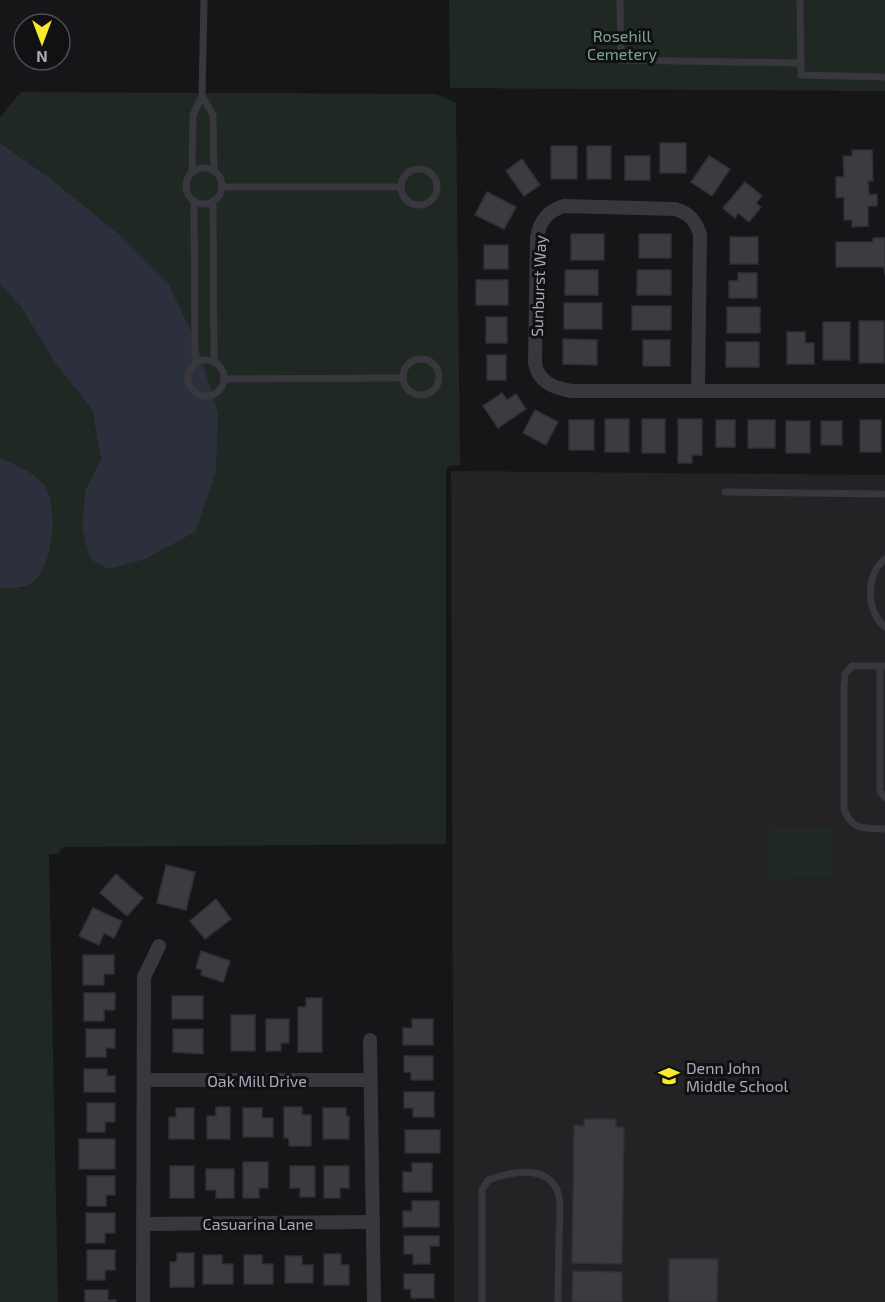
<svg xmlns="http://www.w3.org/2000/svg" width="885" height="1302" font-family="'Exo 2',sans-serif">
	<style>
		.built { fill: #232225 }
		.green { fill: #202823 }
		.water { fill: #2b303c }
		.building { fill: #3c3b40; stroke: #313034; stroke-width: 1.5 }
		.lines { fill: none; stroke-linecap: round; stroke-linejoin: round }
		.service { stroke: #37373d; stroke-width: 7 }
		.minor { stroke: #37373d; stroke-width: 14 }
		.labels { text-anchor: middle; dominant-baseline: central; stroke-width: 6; stroke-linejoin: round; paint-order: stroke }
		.park-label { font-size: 16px; fill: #7da48a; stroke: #111113 }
		.street-label { font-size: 16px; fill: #a7a8b8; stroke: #111113 }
		.poi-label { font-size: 16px; fill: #a7a8b8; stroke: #111113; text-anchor: start }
	</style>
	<rect width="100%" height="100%" fill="#161618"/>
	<path class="built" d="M451,471L885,475V1302H454Z"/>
	<g class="green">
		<path d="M449,0H885V91L450,88Z"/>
		<path d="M21,92L436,94L456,103L460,465L448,466L446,471V844L65,847L60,849L59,854H49L58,1302H0V588H22L30,473L0,458V285L21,307L53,360L92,410L101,459L85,491L82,528L145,559L47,176L0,143V117Z"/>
		<path d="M833,828L834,877L768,878L767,829Z"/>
	</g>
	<g class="water">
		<path d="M0,143L47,176L121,236L168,283L197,344L218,414L216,472L195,532L145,559L109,569L90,559L82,528L85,491L101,459L92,410L53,360L21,307L0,285Z"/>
		<path d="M0,458C15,465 37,473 46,488C58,510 53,563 35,580C25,590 12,588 0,588Z"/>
	</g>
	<g class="building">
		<rect x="660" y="143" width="26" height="30"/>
		<rect x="551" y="146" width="26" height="33"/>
		<rect x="587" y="146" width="24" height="33"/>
		<path d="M852,150H872L873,181H868L869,195L877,194V206H868V226L852,227V220H844V197L836,198V177H844L843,156H852Z"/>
		<rect x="625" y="156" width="25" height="24"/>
		<path d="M709,156L730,169L712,196L691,182Z"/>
		<path d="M522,159L540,185L524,196L506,171Z"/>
		<path d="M745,182L762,196L756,203L761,207L749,222L738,213L735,218L723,208Z"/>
		<path d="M487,192L516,207L504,229L475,215Z"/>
		<rect x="571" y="234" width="33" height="26"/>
		<rect x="639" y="234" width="32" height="24"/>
		<rect x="730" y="237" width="28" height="27"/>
		<path d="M873,238H885V275L884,267H836V242H873Z"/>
		<rect x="484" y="245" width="24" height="24"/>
		<rect x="565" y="270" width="33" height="25"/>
		<rect x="637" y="270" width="34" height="25"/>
		<path d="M738,273H757V298H729V281H738Z"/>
		<rect x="476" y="280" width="32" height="25"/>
		<rect x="564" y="303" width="38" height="26"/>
		<rect x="632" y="306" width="39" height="24"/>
		<rect x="727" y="307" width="33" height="26"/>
		<rect x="486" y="317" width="21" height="26"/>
		<rect x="859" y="321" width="25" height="42"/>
		<rect x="823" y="322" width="27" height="38"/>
		<path d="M787,332H805V343H814V364H787Z"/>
		<path d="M563,339L597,340V365L563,364Z"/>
		<rect x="643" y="340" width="27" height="26"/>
		<rect x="726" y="342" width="33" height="25"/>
		<rect x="487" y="355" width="19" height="25"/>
		<path d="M502,393L507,400L516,394L526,409L498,428L483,406Z"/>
		<path d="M535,410L558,422L546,445L523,433Z"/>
		<rect x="605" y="419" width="24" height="33"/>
		<rect x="642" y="419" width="23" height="34"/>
		<path d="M678,419H702V455H692V463H678Z"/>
		<rect x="569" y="420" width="25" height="30"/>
		<rect x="716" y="420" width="19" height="27"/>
		<rect x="748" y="420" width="27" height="28"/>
		<rect x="860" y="420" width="21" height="32"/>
		<rect x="786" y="421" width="24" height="32"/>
		<rect x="821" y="421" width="21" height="24"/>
		<path d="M166,865L195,872L186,910L157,903Z"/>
		<path d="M116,874L143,898L127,916L100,893Z"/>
		<path d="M216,899L231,919L205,939L190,921Z"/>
		<path d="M93,908L122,921L114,938L104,933L99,945L79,936Z"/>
		<path d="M201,951L230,961L223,982L201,975L202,970L196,968Z"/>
		<path d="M83,955H114V974H104V985H83Z"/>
		<path d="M84,993H115V1010H104V1021H84Z"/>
		<rect x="172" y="996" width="31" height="23"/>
		<path d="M306,998H322V1052H298V1007H306Z"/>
		<rect x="231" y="1015" width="24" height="36"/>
		<path d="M266,1019H289V1043H281V1051H266Z"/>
		<path d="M412,1019H433V1045H403V1028H412Z"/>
		<path d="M86,1029H115V1048H106V1057H86Z"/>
		<path d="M173,1029H203V1054L173,1052Z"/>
		<path d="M404,1056H433V1080H411V1072H404Z"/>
		<path d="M84,1069H107V1076H115V1092H84Z"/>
		<path d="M404,1092H434V1117H413V1108H404Z"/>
		<path d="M87,1103H115V1122H105V1132H87Z"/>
		<path d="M216,1107H230V1139H207V1116H216Z"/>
		<path d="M284,1107H302V1115H311V1146H289V1138H284Z"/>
		<path d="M176,1108H194V1139H169V1117H176Z"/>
		<path d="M243,1108H262V1118H273V1137H243Z"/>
		<path d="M323,1108H346V1116H349V1139H323Z"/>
		<path d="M584,1119H616V1127H624L622,1264L572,1263L574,1125L584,1126Z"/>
		<rect x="405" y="1130" width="35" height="23"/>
		<rect x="79" y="1139" width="36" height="30"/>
		<path d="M243,1162H268V1188H259V1198H243Z"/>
		<path d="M412,1163H432V1192H403V1172H412Z"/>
		<rect x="170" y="1166" width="24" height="32"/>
		<path d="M290,1166H315V1197H300V1188H290Z"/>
		<path d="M324,1166H349V1188H340V1198H324Z"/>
		<path d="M206,1169H234V1198H216V1190H206Z"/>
		<path d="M87,1176H115V1195H106V1206H87Z"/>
		<path d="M412,1201H439V1227H403V1211H412Z"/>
		<path d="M86,1213H115V1233H105V1243H86Z"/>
		<path d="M404,1236H439V1246H430V1264H413V1254H404Z"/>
		<path d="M87,1250H115V1270H105V1280H87Z"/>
		<path d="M177,1253H194V1287H170V1262H177Z"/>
		<path d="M324,1254H341V1265H349V1285H324Z"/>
		<path d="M203,1255H222V1264H233V1284H203Z"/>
		<path d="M244,1255H262V1264H273V1284H244Z"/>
		<path d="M285,1256H302V1265H313V1283H285Z"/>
		<path d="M669,1259H718L717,1302H669Z"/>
		<path d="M573,1271L622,1272V1302H572Z"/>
		<path d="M404,1274H434V1298H411V1289H404Z"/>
		<path d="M85,1290H108V1300H116V1302H85Z"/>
	</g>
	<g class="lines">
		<g class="service">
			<path d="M620,0L621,60L801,63"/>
			<path d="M800,0L801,75L885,77"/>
			<path d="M202,96L213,115L214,172"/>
			<circle cx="204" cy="186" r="18"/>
			<circle cx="419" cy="187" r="18"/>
			<path d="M192,173L193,115L202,96L204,0"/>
			<path d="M222,187H401"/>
			<path d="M194,201L195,363"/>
			<path d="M213,201L214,362"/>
			<circle cx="421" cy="377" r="18"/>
			<circle cx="206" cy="378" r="18"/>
			<path d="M224,379L403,378"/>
			<path d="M725,492L885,494"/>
			<path d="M885,559C865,575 866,612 885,627"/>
			<path d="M880,666V791L885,798"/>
			<path d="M885,666H852L845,674L844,687V809C852,831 864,828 885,829"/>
			<path d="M482,1302V1190L488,1180C510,1172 548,1163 558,1193C562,1206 559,1223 559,1236C559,1258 558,1280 558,1302"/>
		</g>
		<g class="minor">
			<path d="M698,390L700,234C695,220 689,213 675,209L564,206C547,211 539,222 537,239L535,363C538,382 554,388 571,391H885"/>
			<path d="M370,1040L374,1302"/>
			<path d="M144,1080H370"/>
			<path d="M143,1224L373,1222"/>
			<path d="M143,1302L144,977L159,946"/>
		</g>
	</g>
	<defs>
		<symbol id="school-bare" viewBox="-9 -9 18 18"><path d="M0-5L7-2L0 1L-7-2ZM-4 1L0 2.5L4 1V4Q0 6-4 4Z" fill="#f9e92d" stroke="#111113" stroke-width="2.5" paint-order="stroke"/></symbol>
	</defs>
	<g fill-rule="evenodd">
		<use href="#school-bare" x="654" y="1061" width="30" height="30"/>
	</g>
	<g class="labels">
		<g class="park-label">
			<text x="622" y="35">Rosehill<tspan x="622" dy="18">Cemetery</tspan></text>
		</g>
		<g class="street-label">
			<text transform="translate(538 286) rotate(-88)">Sunburst Way</text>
			<text x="257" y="1080">Oak Mill Drive</text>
			<text x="258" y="1223">Casuarina Lane</text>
		</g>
		<g class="poi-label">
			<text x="686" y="1067">Denn John<tspan x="686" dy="18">Middle School</tspan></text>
		</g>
	</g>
	<g transform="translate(42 42) rotate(180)"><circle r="28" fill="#111113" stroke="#4d4d55" stroke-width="1.5"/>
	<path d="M0-4.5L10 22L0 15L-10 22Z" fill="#f9e92d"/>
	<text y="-9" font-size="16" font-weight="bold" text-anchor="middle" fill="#a7a8b8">N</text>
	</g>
</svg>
